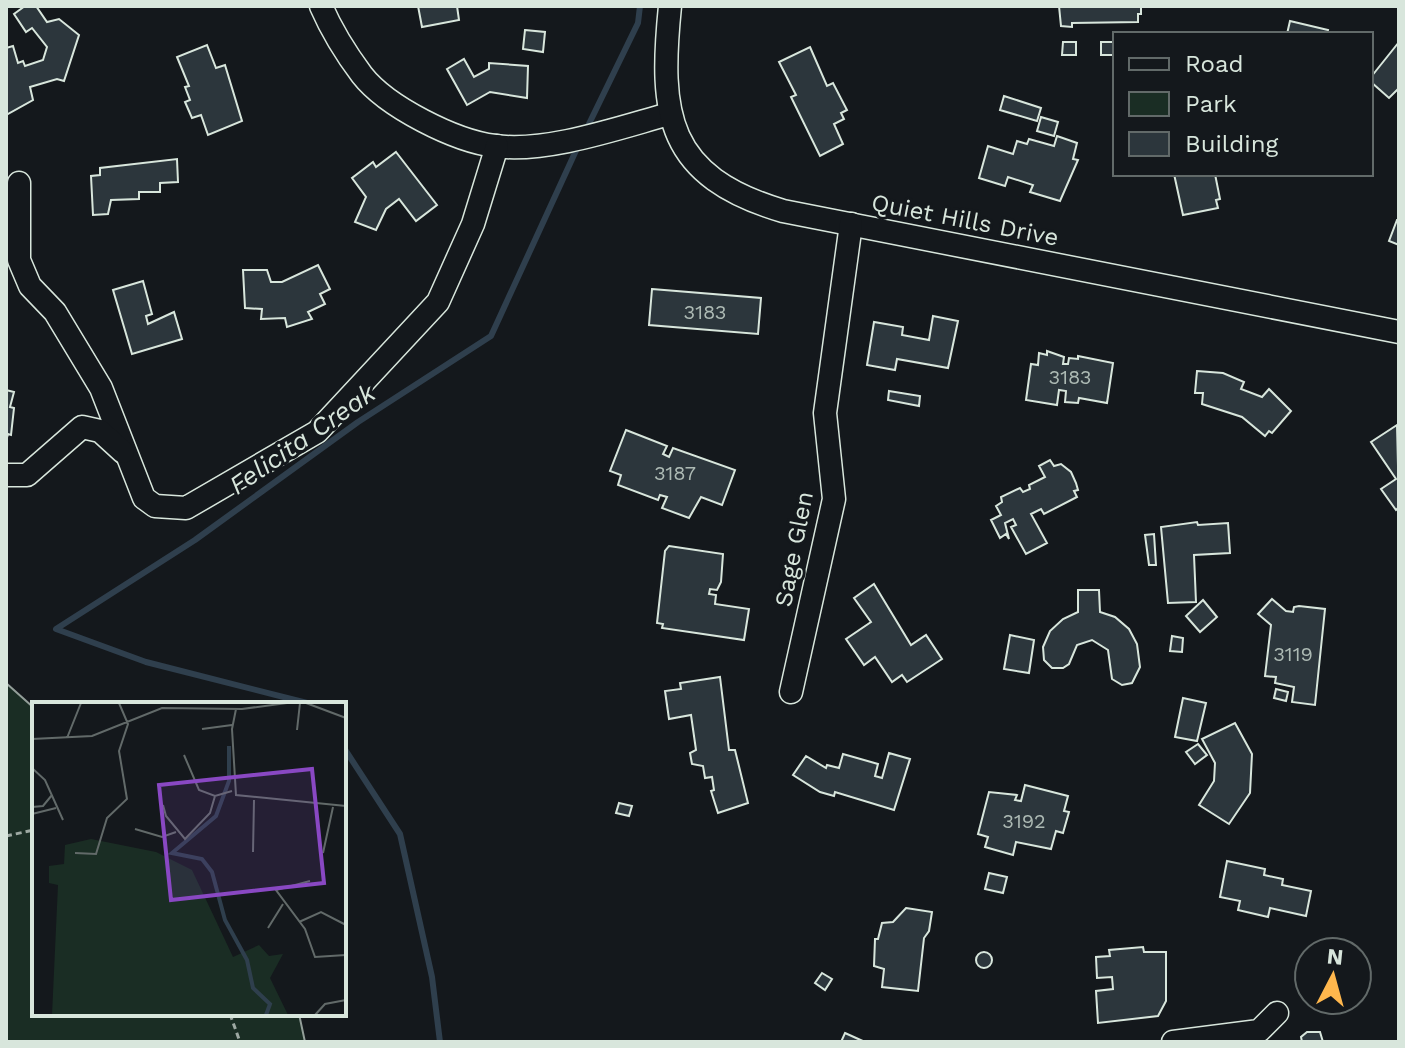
<svg xmlns="http://www.w3.org/2000/svg" width="1405" height="1048" font-family="'Work Sans',sans-serif">
	<style>
		.green { fill: #1a2d24; stroke: #939e99; stroke-width: 2 }
		.lines { fill: none; stroke-linecap: round; stroke-linejoin: round }
		.stream { stroke: #2f3f4d; stroke-width: 6 }
		.building { fill: #2c363c; stroke: #d8e6dc; stroke-width: 2 }
		.minor-casing { stroke: #d8e6dc; stroke-width: 25 }
		.path { stroke: #9da8a2; stroke-width: 3; stroke-dasharray: 6 4; stroke-linecap: butt }
		.minor { stroke: #14181c; stroke-width: 22 }
		.labels { text-anchor: middle; dominant-baseline: central; stroke-width: 6; stroke-linejoin: round; paint-order: stroke }
		.number-label { font-size: 20px; fill: #adbab4 }
		.street-label { font-size: 24px; fill: #d8e6dc; stroke: #14181c }
		.water-label { font-size: 26px; font-style: italic; fill: #d8e6dc; stroke: #14181c }
		.inset-river { fill: none; stroke: #2f3f4d; stroke-width: 4 }
		.inset-road { fill: none; stroke: #626a69; stroke-width: 2 }
		.view { fill: #8948c3; fill-opacity: 0.15; stroke: #8948c3; stroke-width: 4 }
		.inset-edge { fill: none; stroke: #d8e6dc; stroke-width: 4 }
	</style>
	<rect width="100%" height="100%" fill="#14181c"/>
	<path class="green" d="M6,683L34,708V1014H299L305,1042H6Z"/>
	<g class="lines">
		<g class="stream">
			<path d="M586,130L638,23L640,6"/>
			<path d="M311,704L146,662L56,629L195,540L358,422L491,336L579,144"/>
			<path d="M344,748L400,834L432,977L440,1042"/>
		</g>
	</g>
	<g class="building">
		<path d="M25,6H36L47,22L59,19L79,35L64,81L57,79L30,87L33,100L6,115V48L13,46L18,63L23,61L25,66L43,60L47,47L32,28L26,32L14,14Z"/>
		<path d="M418,6H457L459,20L422,27Z"/>
		<path d="M1059,6H1141V14H1138V22L1072,23V27L1061,26Z"/>
		<path d="M1290,21L1328,30L1327,34H1287Z"/>
		<path d="M525,30L545,32L543,52L523,49Z"/>
		<path d="M1063,42H1076V55H1062Z"/>
		<rect x="1101" y="42" width="12" height="13"/>
		<path d="M1399,42V88L1389,98L1371,82V77Z"/>
		<path d="M207,45L216,68L225,65L242,121L208,135L201,115L192,118L185,102L190,100L185,87L189,86L177,57Z"/>
		<path d="M810,47L827,86L833,83L847,110L841,113L844,119L834,124L843,144L820,156L791,97L796,95L779,62Z"/>
		<path d="M464,59L474,77L489,69V63L528,66L527,98L490,92L467,105L447,69Z"/>
		<path d="M1004,96L1041,108L1037,121L1000,110Z"/>
		<path d="M1041,117L1058,122L1054,136L1037,131Z"/>
		<path d="M1057,136L1077,143L1073,159L1078,160L1060,201L1030,192L1033,185L1008,177L1005,186L979,178L988,146L1013,154L1017,141L1027,144L1029,139L1054,146Z"/>
		<path d="M396,152L437,205L416,221L399,199L386,209L376,230L355,222L366,197L352,178L373,162L376,167Z"/>
		<path d="M177,159L178,182L160,183V192H139V199L111,200L108,214L93,215L91,176L100,175V168Z"/>
		<path d="M1174,174H1215L1220,199L1216,200L1218,208L1183,215Z"/>
		<path d="M1397,220H1399V245L1389,241Z"/>
		<path d="M318,265L330,289L320,294L325,304L308,312L312,319L287,327L285,318L261,319L262,309L245,308L243,270H267L271,282H282Z"/>
		<path d="M143,281L152,314L146,316L148,324L174,312L182,339L132,354L113,290Z"/>
		<path d="M652,289L761,298L758,334L649,325Z"/>
		<path d="M933,316L958,321L948,368L897,359L895,370L867,365L874,322L903,327L902,335L929,340Z"/>
		<path d="M1047,351L1064,357L1063,364H1068L1069,358L1078,359V356L1113,363L1107,403L1079,398L1078,403L1065,402L1066,391L1059,390L1057,405L1026,400L1031,364L1038,365L1039,353L1047,355Z"/>
		<path d="M1197,371L1223,373L1244,382L1241,389L1262,397L1269,389L1291,411L1272,433L1269,431L1265,436L1242,417L1202,404L1203,393H1195Z"/>
		<path d="M6,390L14,392L10,407L14,408L11,435L8,434L6,441Z"/>
		<path d="M889,391L920,396L919,406L888,400Z"/>
		<path d="M1397,425L1399,507L1396,510L1381,489L1396,479L1371,442Z"/>
		<path d="M626,430L667,446L663,454L669,457L673,448L735,470L722,505L701,497L689,518L662,508L667,497L660,495L658,500L618,485L621,475L610,471Z"/>
		<path d="M1050,460L1054,466L1061,464L1071,472L1076,483L1078,490L1074,491L1077,497L1044,514L1041,509L1031,514L1047,543L1026,554L1011,527L1016,525L1013,519L1005,523L1009,539L1006,534L1000,538L991,520L1001,515L996,506L1002,502L1001,497L1020,488L1023,492L1030,489L1029,485L1045,477L1039,466Z"/>
		<path d="M1197,522L1198,525L1228,523L1230,553L1194,555L1196,602L1168,603L1161,527Z"/>
		<path d="M1154,534L1156,565H1149L1145,535Z"/>
		<path d="M669,546L723,554L721,582L717,590L710,589L709,594L716,595L715,604L749,609L744,640L662,628L663,624L657,623L665,551Z"/>
		<path d="M874,584L911,645L926,635L942,659L907,682L902,675L892,682L875,657L864,665L846,639L871,622L854,598Z"/>
		<path d="M1078,590H1099L1100,612L1115,617L1129,629L1137,644L1140,667L1132,683L1122,685L1112,679L1108,650L1092,640L1077,645L1069,664L1063,668H1052L1044,660L1043,647L1050,631L1063,619L1078,612Z"/>
		<path d="M1272,599L1286,611L1293,612L1294,607L1299,606L1325,609L1315,705L1292,702L1294,687L1275,683L1276,677L1265,676L1271,625L1258,614Z"/>
		<path d="M1203,600L1217,617L1200,632L1186,616Z"/>
		<path d="M1010,635L1034,640L1029,673L1004,669Z"/>
		<path d="M1172,636L1183,638L1182,652L1170,651Z"/>
		<path d="M720,677L729,750H735L748,803L718,813L711,791L714,790L712,777L705,778L703,766L692,764L690,753L696,750L691,715L669,719L665,691L681,689L680,683Z"/>
		<path d="M1276,689L1288,692L1286,701L1274,698Z"/>
		<path d="M1183,698L1206,703L1197,741L1175,737Z"/>
		<path d="M1235,723L1252,754L1250,793L1229,824L1199,805L1214,781L1215,763L1202,739Z"/>
		<path d="M1198,744L1207,755L1195,764L1186,752Z"/>
		<path d="M889,753L910,759L894,810L835,792L834,796L820,792L793,775L806,756L826,768L827,765L839,768L843,754L878,764L875,776L882,778Z"/>
		<path d="M1025,785L1068,796L1064,811L1069,812L1063,833L1056,831L1051,849L1016,842L1013,855L985,847L988,837L978,834L989,792L1017,795L1015,800L1021,801Z"/>
		<path d="M619,803L632,806L629,816L616,813Z"/>
		<path d="M1227,861L1265,869L1264,875L1283,879L1282,885L1311,891L1306,916L1270,908L1268,917L1238,910L1240,901L1220,897Z"/>
		<path d="M989,873L1007,877L1003,893L985,889Z"/>
		<path d="M906,908L932,912L929,931L924,938L918,991L882,987L884,969L874,966L875,939H878L882,923L893,922Z"/>
		<path d="M1143,947L1144,952H1166V1001L1158,1016L1098,1023L1096,991L1113,989L1112,977L1097,978L1096,957L1110,956L1109,950Z"/>
		<circle cx="984" cy="960" r="8"/>
		<path d="M822,973L832,979L825,990L815,983Z"/>
		<path d="M1307,1032H1320L1323,1042H1302L1301,1037Z"/>
		<path d="M845,1033L865,1042H841Z"/>
	</g>
	<g class="lines">
		<defs>
			<g id="minor">
				<path d="M321,6C331,29 347,55 362,75C387,107 455,141 495,146C547,153 618,128 669,114"/>
				<path d="M670,6C659,115 666,176 783,211L1399,332"/>
				<path d="M19,183V260L30,286L55,312L101,388L144,498L155,506L186,508L317,432L438,302L473,224L497,146"/>
				<path d="M6,475H27L82,427L100,431L123,452"/>
				<path d="M791,692L834,499L825,413L851,224"/>
				<path d="M1173,1042L1259,1031L1277,1013"/>
			</g>
		</defs>
		<use href="#minor" class="minor-casing"/>
		<g class="path">
			<path d="M6,836L34,830"/>
			<path d="M230,1014L240,1042"/>
		</g>
		<use href="#minor" class="minor"/>
	</g>
	<g class="labels">
		<g class="number-label">
			<text x="705" y="312">3183</text>
			<text x="1070" y="377">3183</text>
			<text x="675" y="473">3187</text>
			<text x="1293" y="654">3119</text>
			<text x="1024" y="821">3192</text>
		</g>
		<g class="street-label">
			<text transform="translate(965 220) rotate(11)">Quiet Hills Drive</text>
			<text transform="translate(794 549) rotate(-79)">Sage Glen</text>
		</g>
		<g class="water-label">
			<text transform="translate(302 439) rotate(-35)">Felicita Creak</text>
		</g>
	</g>
	<g transform="translate(32 702)">
		<rect width="314" height="314" fill="#14181c"/>
		<path d="M59,137L124,150L160,168L201,255L227,243L237,254L251,252L238,276L256,313H20L26,183L17,181V164L32,162L33,143Z" fill="#1a2d24"/>
		<path class="inset-river" d="M197,44V79L184,114L140,151L170,157L180,170L193,218L215,258L221,286L238,302L234,313"/>
		<path class="inset-road" d="M274,1L314,16M204,7L200,27L204,93L314,104M170,27L200,23M265,28L268,1M35,36L49,1M0,37L60,34L130,6L210,7L255,1M152,53L167,88L183,94L200,89M0,66L13,78L31,118M131,103L134,114L153,137L178,111L183,94M0,105L11,104L20,93M0,112L24,106M103,127L130,135L144,130M221,150L222,98M43,151L64,152L75,116L95,97L87,49L96,22L87,1M291,151L301,105M278,179L244,188L273,227L283,255L314,253M267,220L289,210L314,223M236,226L251,202M283,313L293,302L314,298"/>
		<path class="view" d="M280,67L292,181L139,198L127,83Z"/>
		<rect width="314" height="314" class="inset-edge"/>
	</g>
	<rect width="1405" height="1048" fill="none" stroke="#d8e6dc" stroke-width="16"/>
	<rect x="1113" y="32" width="260" height="144" fill="#14181c" stroke="#626a69" stroke-width="2"/>
	<rect x="1129" y="58" width="40" height="12" fill="#14181c" stroke="#626a69" stroke-width="2"/>
	<text x="1185" y="72" font-size="24" fill="#d8e6dc">Road</text>
	<rect x="1129" y="92" width="40" height="24" fill="#1a2d24" stroke="#626a69" stroke-width="2"/>
	<text x="1185" y="112" font-size="24" fill="#d8e6dc">Park</text>
	<rect x="1129" y="132" width="40" height="24" fill="#2c363c" stroke="#626a69" stroke-width="2"/>
	<text x="1185" y="152" font-size="24" fill="#d8e6dc">Building</text>
	<g transform="translate(1333 976) rotate(6)"><circle r="38" fill="#14181c" stroke="#626a69" stroke-width="2"/>
	<path d="M0-6L14 30L0 20L-14 30Z" fill="#ffb74d"/>
	<text y="-12" font-size="22" font-weight="bold" text-anchor="middle" fill="#d8e6dc">N</text>
	</g>
</svg>
